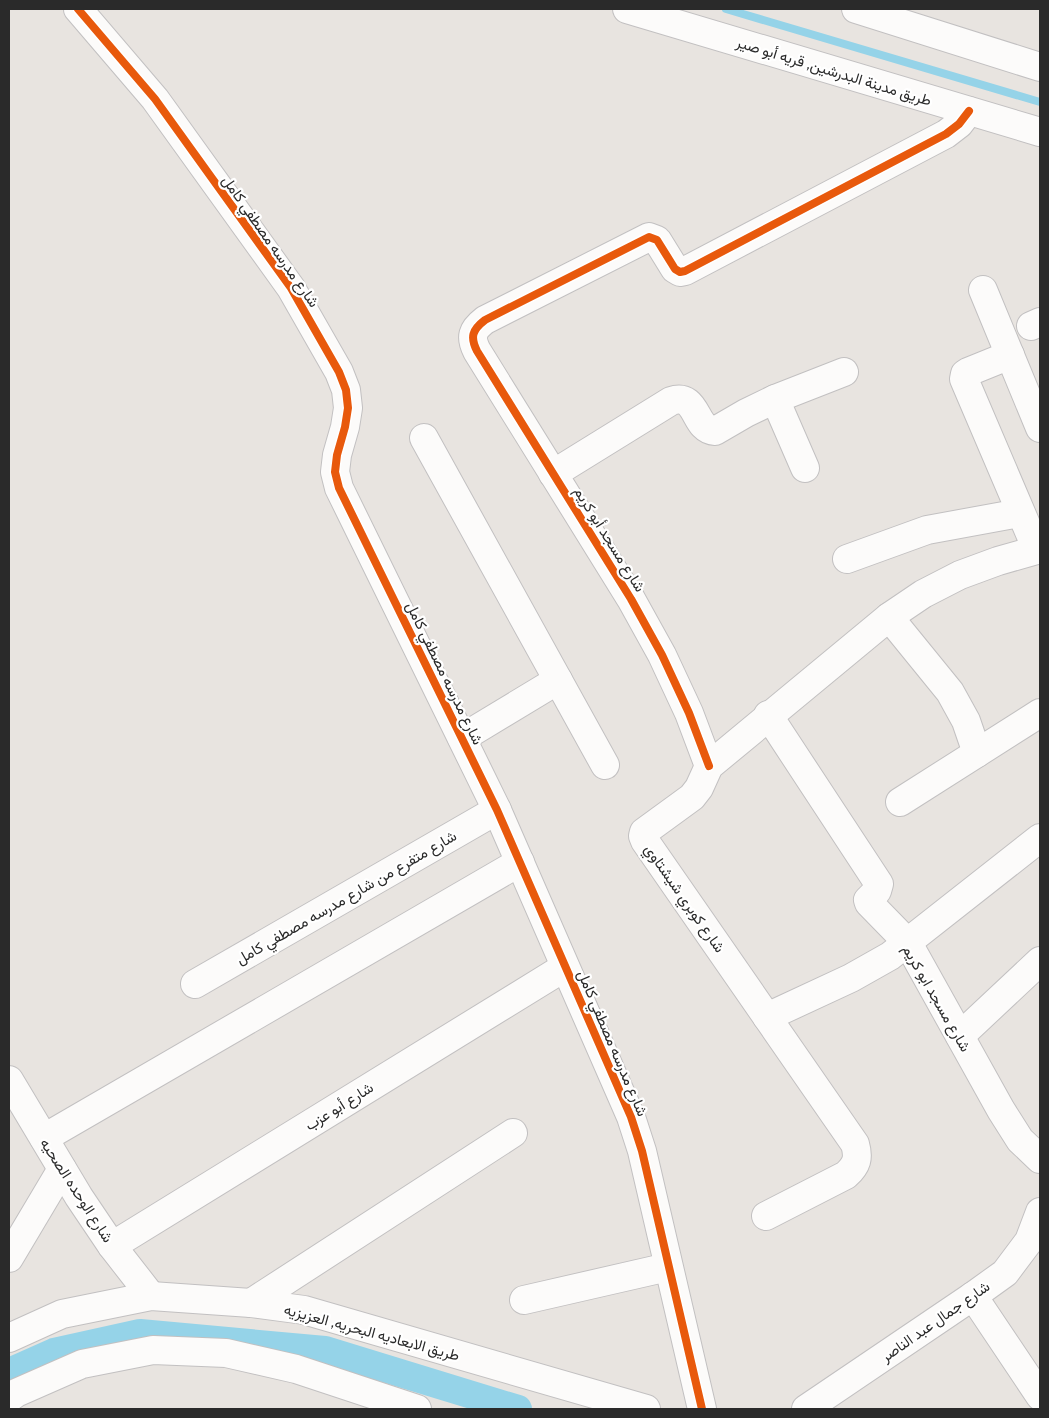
<svg xmlns="http://www.w3.org/2000/svg" width="1049" height="1418" font-family="'Archivo Narrow',Vazirmatn,sans-serif">
	<style>
		.lines { fill: none; stroke-linecap: round; stroke-linejoin: round }
		.stream { stroke: #95d3e8; stroke-width: 8 }
		.canal { stroke: #95d3e8; stroke-width: 28 }
		.minor-casing { stroke: #c2c0c1; stroke-width: 30 }
		.minor { stroke: #fcfbfa; stroke-width: 28 }
		.cycleway-casing { stroke: #fff; stroke-width: 11 }
		.cycleway { stroke: #e8590c; stroke-width: 8 }
		.labels { text-anchor: middle; dominant-baseline: central; stroke-width: 4.5; stroke-linejoin: round; paint-order: stroke }
		.street-label { font-size: 15px; fill: #2a2a2a; stroke: #fff }
	</style>
	<rect width="100%" height="100%" fill="#e8e4e0"/>
	<g class="lines">
		<path class="stream" d="M726,9L1040,102"/>
		<path class="canal" d="M9,1372L54,1352L140,1333L325,1350L518,1409"/>
		<defs>
			<g id="minor">
				<path d="M78,9L155,99L291,288L339,372L346,390L348,408L345,427L337,455L335,472L339,488L497,810L631,1117L642,1151L702,1409"/>
				<path d="M627,9L1040,132"/>
				<path d="M856,9L1040,67"/>
				<path d="M983,290L1040,428"/>
				<path d="M1031,326L1040,322"/>
				<path d="M1010,355L968,372L965,374L964,379L1037,550"/>
				<path d="M775,399L805,468"/>
				<path d="M424,438L605,765"/>
				<path d="M553,474L671,401C699,392 693,430 715,431L746,413L775,399L844,372"/>
				<path d="M847,559L927,530L1020,513"/>
				<path d="M889,617L950,692L966,721L977,753"/>
				<path d="M768,715L879,884L877,891L868,900L869,903L908,943L1001,1110L1020,1140L1040,1159"/>
				<path d="M462,738L558,680"/>
				<path d="M709,766L689,713L662,655L631,599L477,351C470,337 472,330 485,320L649,237L657,240L675,269L680,272L685,271L946,134L959,124L969,111"/>
				<path d="M900,802L1040,713"/>
				<path d="M195,984L497,810"/>
				<path d="M767,1017L851,978L890,956L1040,838"/>
				<path d="M960,1036L1040,961"/>
				<path d="M9,1080L79,1197L112,1246L151,1296"/>
				<path d="M44,1138L520,862"/>
				<path d="M766,1216L846,1175C857,1165 859,1158 855,1144L645,841L643,836L644,832L692,797L699,788L709,766L889,617L923,594L960,575L998,561L1040,549"/>
				<path d="M112,1246L565,967"/>
				<path d="M9,1258L62,1169"/>
				<path d="M973,1296L1040,1396"/>
				<path d="M524,1300L668,1267"/>
				<path d="M251,1303L513,1133"/>
				<path d="M9,1338L62,1314L151,1296L251,1303L304,1310L646,1409"/>
				<path d="M9,1398L16,1393L82,1364L153,1350L226,1353L296,1369L417,1409"/>
				<path d="M806,1409L973,1296L1005,1273L1029,1241L1040,1212"/>
			</g>
		</defs>
		<use href="#minor" class="minor-casing"/>
		<use href="#minor" class="minor"/>
		<defs>
			<g id="cycleway">
				<path d="M78,9L155,99L291,288L339,372L346,390L348,408L345,427L337,455L335,472L339,488L497,810L631,1117L642,1151L702,1409"/>
				<path d="M709,766L689,713L662,655L631,599L477,351C470,337 472,330 485,320L649,237L657,240L675,269L680,272L685,271L946,134L959,124L969,111"/>
			</g>
		</defs>
		<use href="#cycleway" class="cycleway-casing"/>
		<use href="#cycleway" class="cycleway"/>
	</g>
	<g class="labels">
		<g class="street-label">
			<text transform="translate(834 71) rotate(17)">طريق مدينة البدرشين, قريه أبو صير</text>
			<text transform="translate(271 241) rotate(55)">شارع مدرسه مصطفي كامل</text>
			<text transform="translate(610 539) rotate(58)">شارع مسجد أبو كريم</text>
			<text transform="translate(445 673) rotate(64)">شارع مدرسه مصطفي كامل</text>
			<text transform="translate(346 897) rotate(-30)">شارع متفرع من شارع مدرسه مصطفي كامل</text>
			<text transform="translate(685 898) rotate(55)">شارع كوبري شيشتاوي</text>
			<text transform="translate(937 998) rotate(60)">شارع مسجد ابو كريم</text>
			<text transform="translate(613 1043) rotate(67)">شارع مدرسه مصطفي كامل</text>
			<text transform="translate(339 1106) rotate(-32)">شارع أبو عزب</text>
			<text transform="translate(77 1190) rotate(57)">شارع الوحده الصحيه</text>
			<text transform="translate(935 1321) rotate(-35)">شارع جمال عبد الناصر</text>
			<text transform="translate(372 1332) rotate(15)">طريق الابعاديه البحريه, العزيزيه</text>
		</g>
	</g>
	<rect width="1049" height="1418" fill="none" stroke="#2a2a2a" stroke-width="20"/>
</svg>
